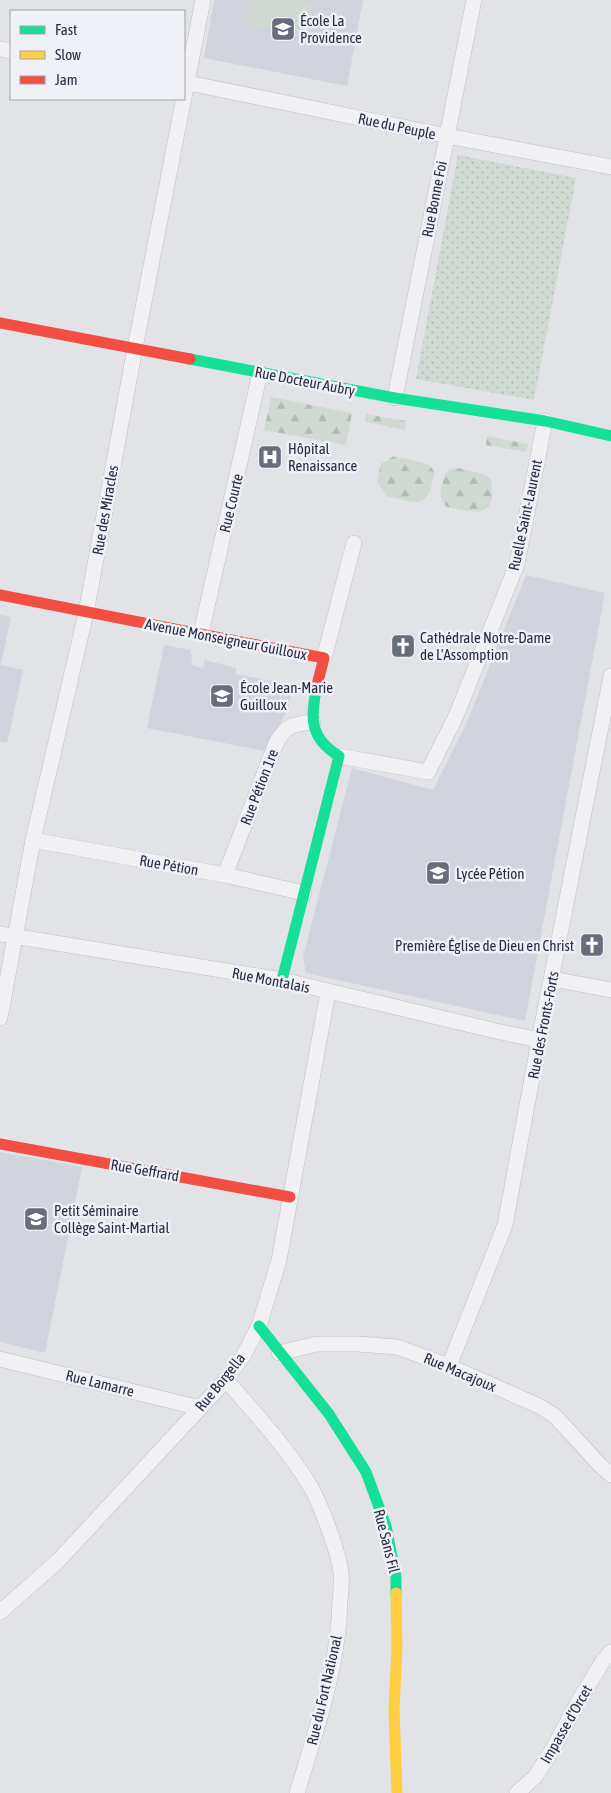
<svg xmlns="http://www.w3.org/2000/svg" width="611" height="1793" font-family="'Asap Condensed',sans-serif">
	<style>
		.built { fill: #d1d4dc }
		.grass { fill: url(#grass-dots) }
		.forest { fill: url(#forest-firs) }
		.pitch { fill: #d0dad2 }
		.lines { fill: none; stroke-linecap: round; stroke-linejoin: round }
		.street-casing { stroke: #bec0c5; stroke-width: 16 }
		.street { stroke: #f1f1f3; stroke-width: 15 }
		.fast { stroke: #16e098; stroke-width: 11 }
		.slow { stroke: #ffcf43; stroke-width: 11 }
		.jam { stroke: #f24e42; stroke-width: 11 }
		.labels { text-anchor: middle; dominant-baseline: central; stroke-width: 5; stroke-linejoin: round; paint-order: stroke }
		.poi-label { font-size: 15px; fill: #272d41; stroke: #eff1f6; text-anchor: start }
		.street-label { font-size: 15px; fill: #272d41; stroke: #eff1f6 }
	</style>
	<defs>
		<pattern id="grass-dots" width="8" height="8" patternUnits="userSpaceOnUse" patternTransform="scale(1.25)"><rect width="8" height="8" fill="#d0dad2"/><path d="M2 2h.1M6 6h.1" fill="none" stroke="#b3bbb6" stroke-width="1.8" stroke-linecap="round"/></pattern>
		<pattern id="forest-firs" width="22" height="20" patternUnits="userSpaceOnUse" patternTransform="scale(1.25)"><rect width="22" height="20" fill="#d0dad2"/><path d="M5 1l3.5 6h-7zM16 11l3.5 6h-7z" fill="#b3bbb6"/></pattern>
	</defs>
	<rect width="100%" height="100%" fill="#e1e3e7"/>
	<g class="built">
		<path d="M214,0H363L347,86L204,58Z"/>
		<path d="M526,575L605,593L525,1021L306,973L303,957L352,768L433,790L467,722Z"/>
		<path d="M0,615L11,617L1,665L23,670L7,743L0,741Z"/>
		<path d="M164,645L190,650L192,657L191,665L203,668L205,660L236,668V674L292,685L289,707L265,751L147,728Z"/>
		<path d="M0,1152L82,1167L45,1353L0,1342Z"/>
	</g>
	<path class="grass" d="M458,155L576,178L534,400L416,379Z"/>
	<g class="forest">
		<path d="M271,397L352,413L346,445L264,430Z"/>
		<path d="M366,414L406,421L405,430L365,422Z"/>
		<path d="M487,436L528,444L526,452L486,445Z"/>
		<path d="M394,456L428,464L435,472C426,512 422,503 386,496L377,482L381,464Z"/>
		<path d="M458,468L483,474L491,479C498,520 475,513 447,507L442,501L440,493L445,474L450,469Z"/>
	</g>
	<path class="pitch" d="M250,0H288L313,4L307,35L246,25Z"/>
	<g class="lines">
		<defs>
			<g id="street">
				<path d="M0,49L11,51"/>
				<path d="M184,82L447,136L611,167"/>
				<path d="M395,398L474,0"/>
				<path d="M201,633L260,373"/>
				<path d="M324,658L354,543"/>
				<path d="M339,756L428,772L456,716L517,564L545,421"/>
				<path d="M33,840L225,875L304,893"/>
				<path d="M225,875L276,743C287,725 292,724 313,722"/>
				<path d="M0,934L282,980L496,1031L539,1040"/>
				<path d="M552,979L611,990"/>
				<path d="M0,1018L33,840L86,613L135,348L203,0"/>
				<path d="M279,1353L317,1344H358L397,1347L449,1366L539,1406L555,1416L599,1464L611,1475"/>
				<path d="M0,1359L200,1408"/>
				<path d="M449,1366L505,1225L539,1040L611,676"/>
				<path d="M226,1380C256,1414 285,1446 309,1484C320,1502 339,1553 341,1573C342,1582 341,1591 340,1600C339,1666 316,1730 297,1793"/>
				<path d="M0,1612L58,1561L226,1380L243,1356L259,1326L279,1260L328,992"/>
				<path d="M517,1793L535,1777L554,1747L578,1702L603,1661L611,1652"/>
			</g>
		</defs>
		<use href="#street" class="street-casing"/>
		<use href="#street" class="street"/>
		<g class="fast">
			<path d="M190,359L395,398L545,421L611,436"/>
			<path d="M282,980L339,756C308,737 311,717 317,685"/>
			<path d="M259,1326L329,1414L366,1472L386,1526L396,1577V1593"/>
		</g>
		<path class="slow" d="M396,1593L397,1647L394,1709L397,1793"/>
		<g class="jam">
			<path d="M0,323L190,359"/>
			<path d="M0,595L324,658L317,685"/>
			<path d="M0,1144L290,1197"/>
		</g>
	</g>
	<defs>
		<symbol id="school-square" viewBox="-11 -11 22 22"><rect x="-9" y="-9" width="18" height="18" rx="4" fill="#686d7b" stroke="#eff1f6"/><path d="M0-5L7-2L0 1L-7-2ZM-4 1L0 2.5L4 1V4Q0 6-4 4Z" fill="#fff"/></symbol>
		<symbol id="hospital-square" viewBox="-11 -11 22 22"><rect x="-9" y="-9" width="18" height="18" rx="4" fill="#686d7b" stroke="#eff1f6"/><path d="M-5-5h3v3.5h4V-5h3V5h-3V1.5h-4V5h-3Z" fill="#fff"/></symbol>
		<symbol id="church-square" viewBox="-11 -11 22 22"><rect x="-9" y="-9" width="18" height="18" rx="4" fill="#686d7b" stroke="#eff1f6"/><path d="M-1.2-6h2.4v3.5h3.3v2.4h-3.3V6h-2.4V-.1h-3.3v-2.4h3.3Z" fill="#fff"/></symbol>
	</defs>
	<g fill-rule="evenodd">
		<use href="#school-square" x="269" y="15" width="28" height="28"/>
		<use href="#hospital-square" x="256" y="443" width="28" height="28"/>
		<use href="#church-square" x="389" y="632" width="28" height="28"/>
		<use href="#school-square" x="208" y="682" width="28" height="28"/>
		<use href="#school-square" x="424" y="859" width="28" height="28"/>
		<use href="#church-square" x="578" y="931" width="28" height="28"/>
		<use href="#school-square" x="22" y="1205" width="28" height="28"/>
	</g>
	<g class="labels">
		<g class="poi-label">
			<text x="300" y="20">École La<tspan x="300" dy="17">Providence</tspan></text>
			<text x="288" y="448">Hôpital<tspan x="288" dy="17">Renaissance</tspan></text>
			<text x="420" y="637">Cathédrale Notre-Dame<tspan x="420" dy="17">de L'Assomption</tspan></text>
			<text x="240" y="687">École Jean-Marie<tspan x="240" dy="17">Guilloux</tspan></text>
			<text x="456" y="873">Lycée Pétion</text>
			<text x="574" y="945" text-anchor="end">Première Église de Dieu en Christ</text>
			<text x="54" y="1210">Petit Séminaire<tspan x="54" dy="17">Collège Saint-Martial</tspan></text>
		</g>
		<g class="street-label">
			<text transform="translate(397 126) rotate(12)">Rue du Peuple</text>
			<text transform="translate(434 199) rotate(-79)">Rue Bonne Foi</text>
			<text transform="translate(305 381) rotate(11)">Rue Docteur Aubry</text>
			<text transform="translate(231 503) rotate(-77)">Rue Courte</text>
			<text transform="translate(105 510) rotate(-80)">Rue des Miracles</text>
			<text transform="translate(525 515) rotate(-78)">Ruelle Saint-Laurent</text>
			<text transform="translate(226 639) rotate(11)">Avenue Monseigneur Guilloux</text>
			<text transform="translate(259 787) rotate(-69)">Rue Pétion 1re</text>
			<text transform="translate(169 865) rotate(10)">Rue Pétion</text>
			<text transform="translate(271 980) rotate(11)">Rue Montalais</text>
			<text transform="translate(543 1025) rotate(-79)">Rue des Fronts-Forts</text>
			<text transform="translate(145 1170) rotate(10)">Rue Geffrard</text>
			<text transform="translate(460 1372) rotate(23)">Rue Macajoux</text>
			<text transform="translate(220 1382) rotate(-51)">Rue Borgella</text>
			<text transform="translate(100 1383) rotate(14)">Rue Lamarre</text>
			<text transform="translate(387 1541) rotate(76)">Rue Sans Fil</text>
			<text transform="translate(324 1690) rotate(-77)">Rue du Fort National</text>
			<text transform="translate(566 1724) rotate(-60)">Impasse d'Orcet</text>
		</g>
	</g>
	<rect x="10" y="10" width="175" height="90" fill="#eff1f6" stroke="#9fa3ae"/>
	<rect x="20" y="26" width="25" height="8" fill="#16e098" stroke="#9fa3ae"/>
	<text x="55" y="35" font-size="15" fill="#272d41">Fast</text>
	<rect x="20" y="51" width="25" height="8" fill="#ffcf43" stroke="#9fa3ae"/>
	<text x="55" y="60" font-size="15" fill="#272d41">Slow</text>
	<rect x="20" y="76" width="25" height="8" fill="#f24e42" stroke="#9fa3ae"/>
	<text x="55" y="85" font-size="15" fill="#272d41">Jam</text>
</svg>
